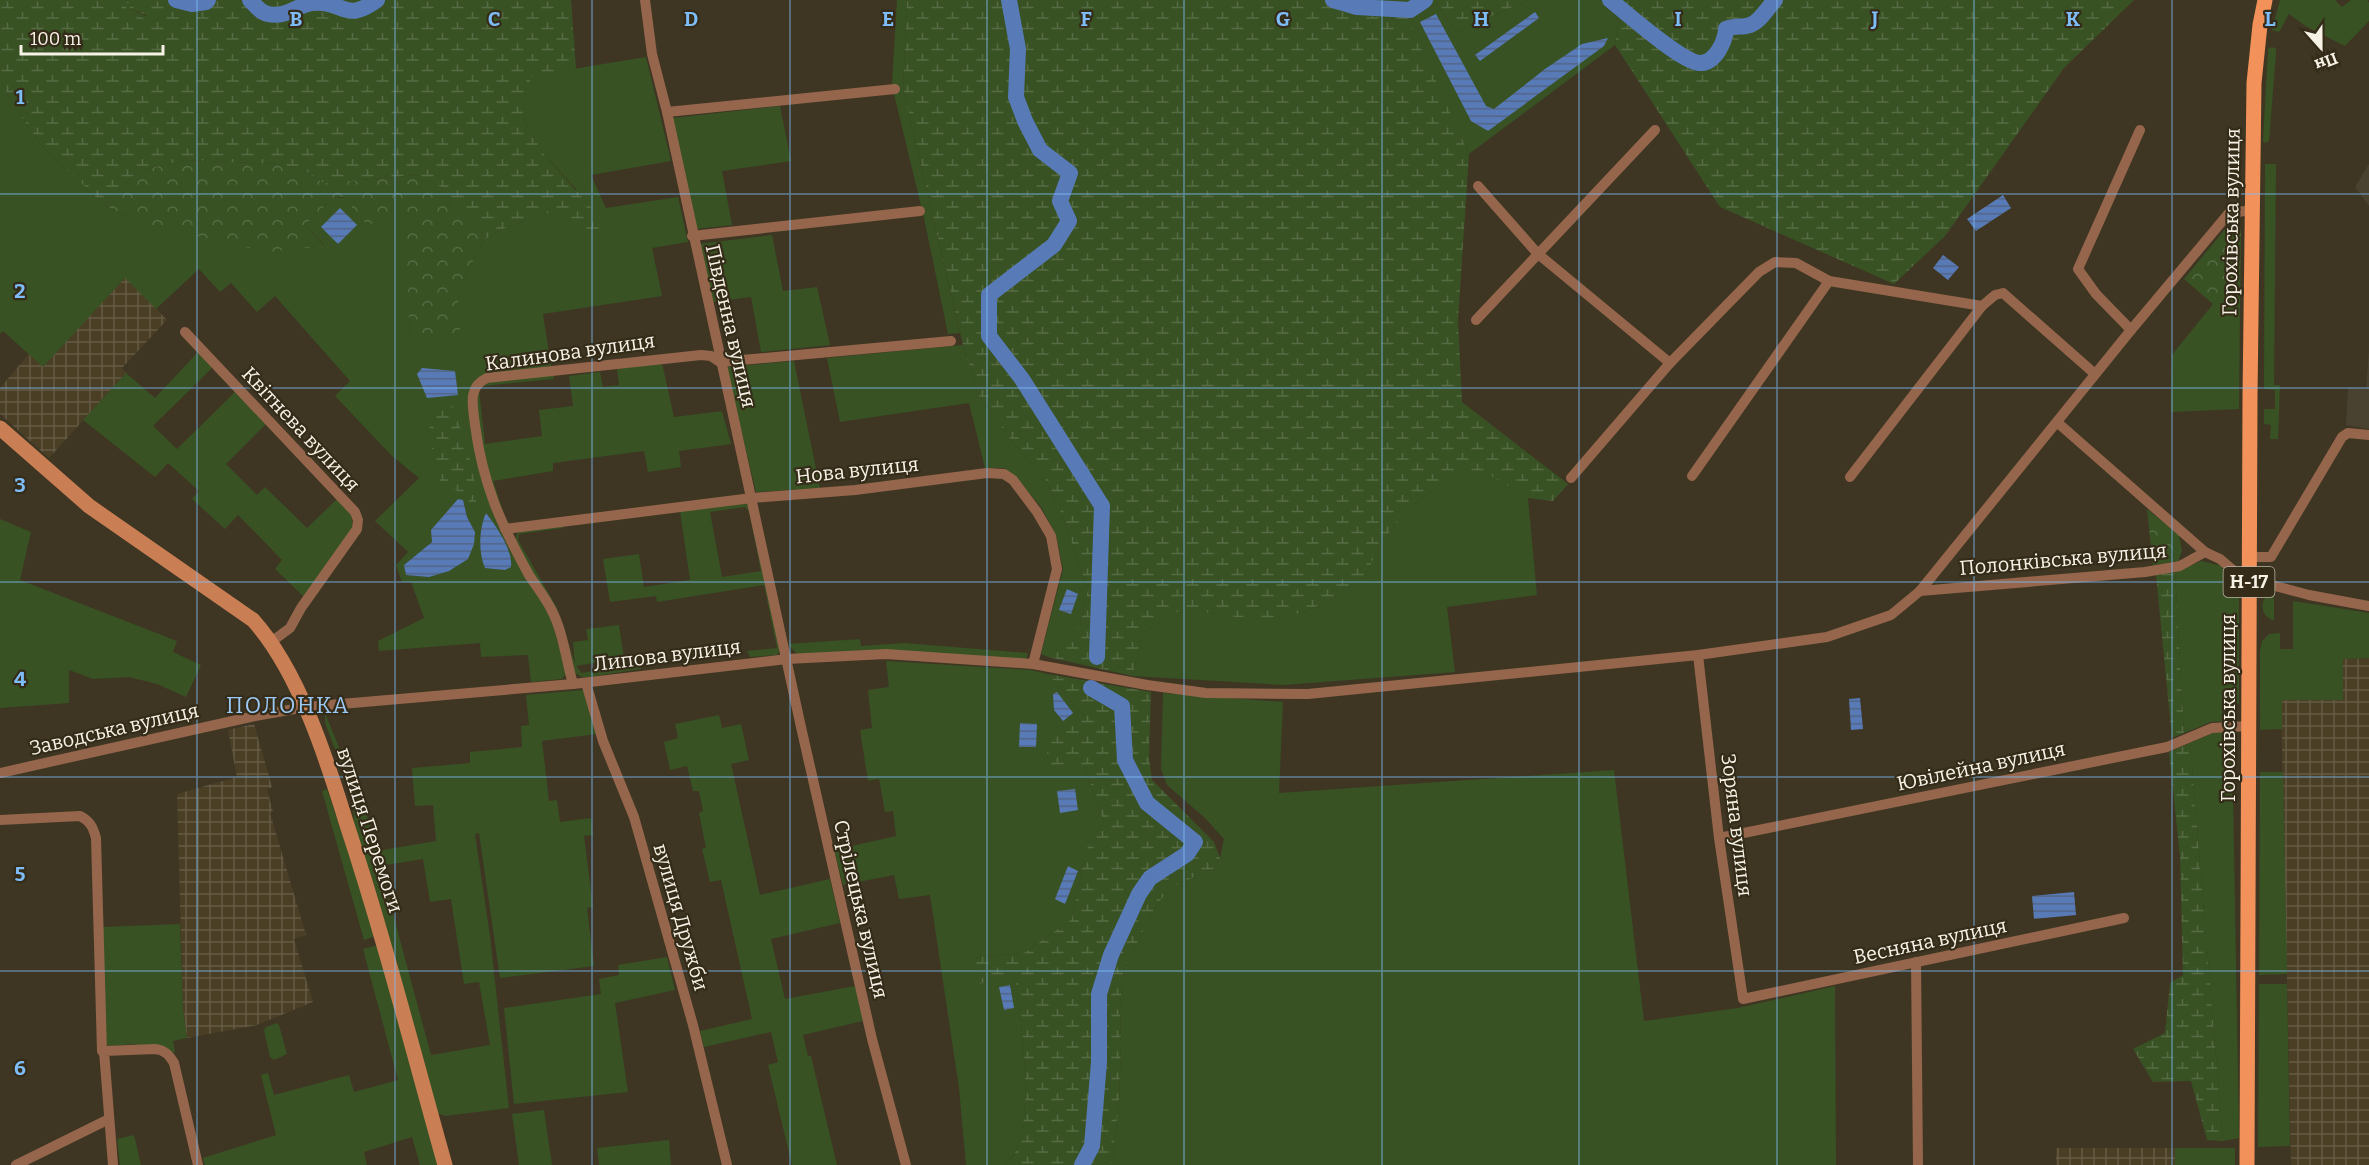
<svg xmlns="http://www.w3.org/2000/svg" width="2369" height="1165" font-family="Bitter,serif">
	<style>
		.industrial { fill: url(#industrial-grid) }
		.education { fill: #494230 }
		.green { fill: #385224; fill-rule: evenodd }
		.forest { fill: url(#forest-crowns) }
		.wetland { fill: url(#wetland-marsh) }
		.water { fill: url(#water-rules) }
		.lines { fill: none; stroke-linecap: round; stroke-linejoin: round }
		.river { stroke: #587bb8; stroke-width: 16 }
		.minor { stroke: #95664c; stroke-width: 10 }
		.secondary { stroke: #ca7e54; stroke-width: 15 }
		.primary { stroke: #f29159; stroke-width: 15 }
		.grid { fill: none; stroke: #7fbdfa; stroke-width: 1.5; stroke-opacity: 0.55 }
		.labels { text-anchor: middle; dominant-baseline: central; stroke-width: 4.5; stroke-linejoin: round; paint-order: stroke }
		.shield { fill: #342c19; stroke: #bcb7a8; stroke-width: 1.5 }
		.shield-label { font-size: 18px; font-weight: bold; fill: #f7f2e6 }
		.street-label { font-size: 20px; fill: #f7f2e6; stroke: #342c19 }
		.quarter-label { font-size: 22px; letter-spacing: 1.5px; fill: #9bc8f5; stroke: #342c19 }
		.grid-label { font-size: 20px; text-anchor: middle; font-weight: bold; fill: #7fbdfa; stroke: #342c19; stroke-width: 4.5; stroke-linejoin: round; paint-order: stroke }
	</style>
	<defs>
		<pattern id="industrial-grid" width="8" height="8" patternUnits="userSpaceOnUse" patternTransform="scale(1.5)"><rect width="8" height="8" fill="#4a3f25"/><path d="M0 4h8M4 0v8" fill="none" stroke="#655b45"/></pattern>
		<pattern id="forest-crowns" width="20" height="18" patternUnits="userSpaceOnUse" patternTransform="scale(1.5)"><rect width="20" height="18" fill="#385224"/><path d="M2 6a3 3 0 1 1 6 0M12 15a3 3 0 1 1 6 0" fill="none" stroke="#566b44"/></pattern>
		<pattern id="wetland-marsh" width="20" height="14" patternUnits="userSpaceOnUse" patternTransform="scale(1.5)"><rect width="20" height="14" fill="#385224"/><path d="M1 5h8M5 5V1M11 12h8M15 12V8" fill="none" stroke="#566b44"/></pattern>
		<pattern id="water-rules" width="6" height="5" patternUnits="userSpaceOnUse" patternTransform="scale(1.5)"><rect width="6" height="5" fill="#587bb8"/><path d="M0 2.5h6" fill="none" stroke="#526484"/></pattern>
	</defs>
	<rect width="100%" height="100%" fill="#3e3623"/>
	<g class="industrial">
		<path d="M125,277L167,320L122,368L126,373L49,458L0,414V388L29,354L43,366Z"/>
		<path d="M2369,658V1165H2291L2281,700H2343V659Z"/>
		<path d="M254,724L272,787L267,789L273,812L270,813L306,935L294,939L313,1002L257,1025L187,1038L183,1010L177,794L237,777L228,730Z"/>
		<rect x="2056" y="1148" width="119" height="17"/>
	</g>
	<g class="education">
		<path d="M2369,164V206L2355,187Z"/>
		<path d="M2369,349V429L2346,425L2348,387L2366,388Z"/>
	</g>
	<g class="green">
		<path d="M122,0H126L130,8L145,16L173,9L166,16L152,22L127,11Z"/>
		<path d="M897,0H907L903,88L960,333L948,334L924,218L894,94L892,83Z"/>
		<path d="M1528,0H1596L1619,17L1615,45L1469,154L1408,21L1414,14L1437,4L1456,32Z"/>
		<path d="M2280,0H2335L2342,7L2351,0H2367L2369,3V21L2345,46L2307,27L2289,14L2279,32L2272,30Z"/>
		<path d="M2272,47L2276,49V54L2269,141L2265,143L2263,141L2268,49Z"/>
		<path d="M646,57L671,161L591,175L606,208L678,197L688,242L652,248L662,296L543,314L551,366L487,375L477,379L476,457L549,612L567,672L562,679L531,682L528,655L481,657L480,643L379,651L378,641L424,618L411,582H402L396,565L408,552L375,521L419,478L392,456L335,396L350,381L275,296L257,312L231,283L220,292L199,269L156,309L125,278L43,367L3,331L0,334V78L9,98L40,144L104,205L141,223L324,245L305,225L334,197L405,204L410,338L459,337L458,289L485,239L507,227L547,213L586,236L576,189L543,153L522,117L530,76ZM463,500L467,517L475,532L404,565L432,542Z"/>
		<path d="M780,106L791,161L722,171L732,225L696,229L673,118Z"/>
		<path d="M2265,164H2276L2274,385H2280L2278,439H2270L2271,425L2264,424V409H2275V390L2264,389Z"/>
		<path d="M772,235L783,291L817,287L830,345L761,352L751,297L712,302L699,244Z"/>
		<path d="M2240,303L2239,409L2171,412L2172,355L2213,304Z"/>
		<path d="M963,345L980,398L1020,452L1042,472L1063,517L1088,590L1080,625L1048,657L1041,654L1063,569L1056,535L1041,507L1016,477L1004,468H985L969,403L840,422L827,358Z"/>
		<path d="M198,352L212,368L153,426L177,449L235,392L266,424L226,464L257,495L265,487L307,528L337,499L351,514L353,528L304,597L275,569L282,560L238,515L225,529L192,499L199,491L168,463L155,477L83,420L126,373L155,398Z"/>
		<path d="M794,361L820,488L756,492L726,367Z"/>
		<path d="M662,363L674,417L722,411L731,444L679,451L681,467L648,472L644,451L553,463V471L493,481L507,523L493,498L474,401L481,383L553,374L554,379L483,386L479,390L485,444L542,436L539,410L573,406L569,376L600,372L603,387L619,385L617,369Z"/>
		<path d="M1462,470L1491,476L1528,498L1537,595L1447,607L1455,672L1283,685L1133,676L1142,633L1176,612H1204L1236,617L1301,613L1331,600L1365,577L1381,543L1406,511L1441,483Z"/>
		<path d="M750,503L781,648L777,655L750,657L747,651L777,648L764,585L657,602L656,596L610,602L603,559L639,554L644,587L690,580L680,511ZM745,507L749,511L761,571L722,577L710,512Z"/>
		<path d="M0,519L31,532L20,580L177,641L173,652L201,665L186,697L157,684L129,677L93,679L69,670V703L0,708Z"/>
		<path d="M563,526V528L519,534L518,540L557,608L575,664L573,642L588,640L586,629L619,625L624,658L576,666L582,673L640,663L641,669L589,677H582L574,672L515,540L517,534L522,530Z"/>
		<path d="M2201,561L2222,566L2239,583V703L2225,704L2226,721L2211,722L2184,733L2175,572L2182,570Z"/>
		<path d="M2274,592V621C2264,617 2260,609 2264,599Z"/>
		<path d="M2293,601L2369,613V658L2343,659V700H2282V729L2260,730V650L2262,641L2269,634L2280,633V649H2293Z"/>
		<path d="M860,639L861,646L904,643L1028,653L1026,659L797,654L788,644Z"/>
		<path d="M886,661L1031,670L1048,674L1085,717V767L1104,823L1090,839L1084,859L1072,919L1024,953L973,958L981,984L1015,973C1020,1018 1040,1132 1006,1165H966L959,1088L930,895L899,899L894,875L843,885L834,850L896,836L893,811L885,812L879,779L868,781L860,730L872,728L868,690L889,687Z"/>
		<path d="M584,690L597,734L542,741L549,801L557,800L560,822L591,818L593,835L584,836L593,907L587,908L594,966L500,978L479,833L475,834L490,936L509,1108L445,1116L438,1113L354,824L353,801L347,788L350,787L347,781L349,780L347,774L345,775L325,723V713L367,816L377,851L436,841L433,805L415,806L412,768L470,763V752L522,747L521,726L529,725L526,695ZM423,859L430,902L451,899L464,984L479,982L490,1045L431,1055L380,866Z"/>
		<path d="M1163,693L1283,702L1279,793L1614,770L1644,1021L1738,1008L1835,986L1836,1165H1112L1119,1102L1121,1044L1120,1005L1124,969L1157,904L1174,886L1215,868L1220,858L1224,839L1205,818L1167,785L1161,769Z"/>
		<path d="M719,715L722,728L741,724L749,760L731,764L760,895L830,879L840,923L771,939L785,999L855,986L863,1021L803,1035L808,1056H811L837,1165H792L768,1065L778,1062L771,1032L704,1047L700,1031L752,1019L721,880L710,882L702,849L706,848L699,813L703,811L699,791H693L687,766L670,770L664,742L678,738L675,724Z"/>
		<path d="M2232,731L2239,1138L2223,1141L2190,743L2213,733Z"/>
		<path d="M2260,772H2283L2287,974L2259,975Z"/>
		<path d="M327,789L376,936L364,940L322,791Z"/>
		<path d="M180,924L183,1010L187,1038L173,1041L175,1052L172,1053L136,1047L135,1044L109,1046L106,1044L102,927Z"/>
		<path d="M378,945L438,1165H420L412,1137L364,1152L367,1165H205L203,1158L276,1135L261,1075L268,1073L274,1095L349,1075L354,1092L398,1080L363,949Z"/>
		<path d="M667,957L675,990L615,1003L628,1092L514,1104L504,1008L601,994L599,979L619,975L618,965Z"/>
		<path d="M2259,984H2287L2290,1146L2258,1147Z"/>
		<path d="M277,1023L279,1025L287,1054L274,1060L270,1057L264,1030L266,1027Z"/>
		<path d="M544,1110L552,1165H519L512,1114Z"/>
		<path d="M134,1135L141,1165H120L117,1139Z"/>
		<path d="M669,1140L671,1165H599L597,1148Z"/>
		<rect x="2175" y="1148" width="60" height="17"/>
	</g>
	<g class="forest">
		<path d="M185,160L280,164L307,172L324,183L420,175L441,187L451,207L476,218L485,239L458,289L460,337L410,339L404,204L368,226L343,197H334L305,225L324,246L267,252L141,223L104,205L138,171Z"/>
		<path d="M2231,222L2241,231L2240,303L2213,304L2184,279Z"/>
		<path d="M2147,509L2179,535L2182,551L2178,561L2153,565Z"/>
	</g>
	<g class="wetland">
		<path d="M0,0H122L128,11L152,22L166,16L172,9L152,18L130,8L126,0H571L576,69L531,76L522,117L543,153L595,212L602,227L598,234L586,236L547,213L507,227L485,239L476,218L451,207L441,187L419,175L324,183L307,172L280,164L185,160L138,171L104,205L40,144L9,98L0,78Z"/>
		<path d="M907,0H1528L1456,32L1437,4L1414,14L1409,21L1469,154L1458,320L1462,402L1568,484L1553,501L1528,498L1491,476L1462,471L1441,483L1406,511L1381,543L1365,577L1331,600L1301,613L1272,618L1236,617L1204,612H1176L1142,633L1133,676L1048,657L1080,625L1088,590L1063,517L1042,472L1020,452L980,398L963,345L903,88Z"/>
		<path d="M1596,0H2134L2064,68L1945,236L1894,284L1720,207L1615,45L1619,17Z"/>
		<path d="M448,404L454,407C463,440 478,471 476,506L469,502L466,494L441,485C436,462 423,429 434,407Z"/>
		<path d="M2175,572L2184,733L2172,738L2156,575Z"/>
		<path d="M1048,674L1151,692L1149,757L1152,780L1214,842L1220,858L1215,868L1174,886L1157,904L1124,969L1120,1005L1121,1044L1119,1102L1112,1165H1006C1040,1132 1020,1018 1015,974L980,984L973,958L1024,953L1072,919L1084,859L1090,839L1104,823L1085,767H1047V742L1085,717Z"/>
		<path d="M2190,743L2223,1141L2207,1140L2191,1081L2153,1082L2133,1049L2165,1033L2170,983L2183,975L2180,856L2169,752Z"/>
	</g>
	<g class="water">
		<path d="M1535,12L1539,18L1480,61L1475,55Z"/>
		<path d="M1436,14L1486,106L1494,109L1545,69L1582,44L1608,38L1604,46L1488,131L1471,121L1420,22Z"/>
		<path d="M2003,195L2011,208L1976,231L1967,219Z"/>
		<path d="M340,208L357,225L338,244L321,227Z"/>
		<path d="M1943,255L1959,267L1948,280L1933,268Z"/>
		<path d="M422,368L455,371L458,395L427,398L417,374Z"/>
		<path d="M458,499L463,500L467,517L475,532L474,544L468,559L449,571L429,577L406,575L404,565L432,542L431,530Z"/>
		<path d="M486,513C496,526 513,550 511,567L505,570L485,568C478,552 479,529 486,513Z"/>
		<path d="M1067,589L1078,594L1071,614L1059,610Z"/>
		<path d="M1057,692L1073,713L1063,721L1054,710L1053,694Z"/>
		<path d="M1860,698L1863,729L1851,730L1849,699Z"/>
		<path d="M1020,723L1037,724L1036,747H1019Z"/>
		<path d="M1075,789L1078,810L1060,813L1057,791Z"/>
		<path d="M1068,866L1078,871L1065,904L1055,899Z"/>
		<path d="M2074,892L2076,915L2034,919L2032,896Z"/>
		<path d="M1010,985L1014,1008L1004,1010L999,987Z"/>
	</g>
	<g class="lines">
		<g class="river">
			<path d="M176,0L192,4L206,2L208,0"/>
			<path d="M250,0C255,5 261,13 268,14C286,18 296,6 312,3C345,0 344,24 377,0"/>
			<path d="M1009,0L1018,49L1016,97L1025,121L1040,150L1070,173L1060,201L1069,221L1054,245L989,295V336L1022,379L1102,506L1097,657"/>
			<path d="M1333,0L1357,7L1410,10L1425,0"/>
			<path d="M1610,0C1628,14 1679,60 1699,63C1715,64 1725,42 1726,29C1736,25 1742,28 1750,25C1760,22 1768,7 1775,0"/>
			<path d="M1082,1165L1092,1146L1099,1062V994L1111,955L1139,894L1150,878L1187,854L1195,842L1147,803L1125,760L1122,706L1091,688"/>
		</g>
		<g class="minor">
			<path d="M645,0L652,54L667,112L801,727L872,1039L906,1165"/>
			<path d="M667,112L895,89"/>
			<path d="M1478,186L1538,254L1670,363"/>
			<path d="M692,236L920,211"/>
			<path d="M1476,320L1655,130"/>
			<path d="M2131,330L2096,294L2078,269L2140,130"/>
			<path d="M185,332L355,512L358,520L357,529L301,608L290,628L271,642"/>
			<path d="M2058,423L2205,552L2220,559L2241,577L2309,595L2369,606"/>
			<path d="M1692,476L1829,281"/>
			<path d="M1850,477L1982,306"/>
			<path d="M1571,478L1670,363L1759,272L1775,262L1796,263L1829,281L1982,306L1995,295L2003,293L2095,374"/>
			<path d="M505,529L752,498L855,490L987,473L1004,474L1013,480L1037,512L1051,536L1057,569L1033,664"/>
			<path d="M2249,557H2271L2342,437L2348,433L2369,435"/>
			<path d="M1920,591L2145,572L2180,566L2205,552"/>
			<path d="M1698,655L1719,838L1743,999L2124,918"/>
			<path d="M586,683L603,741L634,817L693,1025L727,1165"/>
			<path d="M573,684C566,660 563,631 551,609C545,597 536,586 529,575C500,522 483,485 475,425C473,406 467,387 487,378L701,355L711,356L720,362L951,341"/>
			<path d="M0,773L255,716L306,707L573,684L787,659L886,654L1033,664L1147,685L1206,693L1308,694L1698,655L1827,637L1891,615L1920,591L2131,330L2229,213L2253,210"/>
			<path d="M0,820L80,816C90,821 93,827 96,838L102,1051"/>
			<path d="M1719,838L2167,747L2212,728L2249,726"/>
			<path d="M1916,962L1918,1165"/>
			<path d="M16,1165L109,1119"/>
			<path d="M113,1165L104,1051L155,1049C165,1050 169,1055 174,1063L198,1165"/>
		</g>
		<path class="secondary" d="M0,428L89,506L253,620C299,671 327,760 347,825C384,937 413,1051 445,1165"/>
		<path class="primary" d="M2247,1165L2250,396L2254,83L2260,25L2265,0"/>
	</g>
	<path class="grid" d="M197,0V1165M395,0V1165M592,0V1165M790,0V1165M987,0V1165M1184,0V1165M1382,0V1165M1579,0V1165M1777,0V1165M1974,0V1165M2172,0V1165M0,194H2369M0,388H2369M0,582H2369M0,777H2369M0,971H2369"/>
	<g class="labels">
		<rect class="shield" x="2223.5" y="567" width="51" height="30" rx="4.5"/>
		<g class="shield-label">
			<text x="2249" y="582">Н-17</text>
		</g>
		<g class="street-label">
			<text transform="translate(2231 222) rotate(-89)">Горохівська вулиця</text>
			<text transform="translate(731 326) rotate(77)">Південна вулиця</text>
			<text transform="translate(570 352) rotate(-8)">Калинова вулиця</text>
			<text transform="translate(301 429) rotate(47)">Квітнева вулиця</text>
			<text transform="translate(857 470) rotate(-6)">Нова вулиця</text>
			<text transform="translate(2063 559) rotate(-5)">Полонківська вулиця</text>
			<text transform="translate(667 655) rotate(-7)">Липова вулиця</text>
			<text transform="translate(2228 708) rotate(-90)">Горохівська вулиця</text>
			<text transform="translate(114 729) rotate(-13)">Заводська вулиця</text>
			<text transform="translate(1981 766) rotate(-12)">Ювілейна вулиця</text>
			<text transform="translate(1737 825) rotate(83)">Зоряна вулиця</text>
			<text transform="translate(370 830) rotate(72)">вулиця Перемоги</text>
			<text transform="translate(861 909) rotate(77)">Стрілецька вулиця</text>
			<text transform="translate(681 917) rotate(74)">вулиця Дружби</text>
			<text transform="translate(1930 941) rotate(-12)">Весняна вулиця</text>
		</g>
		<g class="quarter-label">
			<text x="288" y="705">ПОЛОНКА</text>
		</g>
	</g>
	<g class="grid-label">
		<text x="296" y="26">B</text>
		<text x="494" y="26">C</text>
		<text x="691" y="26">D</text>
		<text x="888" y="26">E</text>
		<text x="1086" y="26">F</text>
		<text x="1283" y="26">G</text>
		<text x="1481" y="26">H</text>
		<text x="1678" y="26">I</text>
		<text x="1875" y="26">J</text>
		<text x="2073" y="26">K</text>
		<text x="2270" y="26">L</text>
		<text x="20" y="104">1</text>
		<text x="20" y="298">2</text>
		<text x="20" y="492">3</text>
		<text x="20" y="686">4</text>
		<text x="20" y="881">5</text>
		<text x="20" y="1075">6</text>
	</g>
	<g transform="translate(2321 48) rotate(159)" stroke="#342c19" stroke-width="4.5" paint-order="stroke">
	<path d="M0-4.5L10 22L0 15L-10 22Z" fill="#f7f2e6"/>
	<text y="-9" font-size="16" font-weight="bold" text-anchor="middle" fill="#f7f2e6">Пн</text>
	</g>
	<path d="M21 45v9h142v-9" fill="none" stroke="#f7f2e6" stroke-width="3"/>
	<text x="30" y="45" font-size="18" fill="#f7f2e6" stroke="#342c19" stroke-width="4.5" paint-order="stroke">100 m</text>
</svg>
